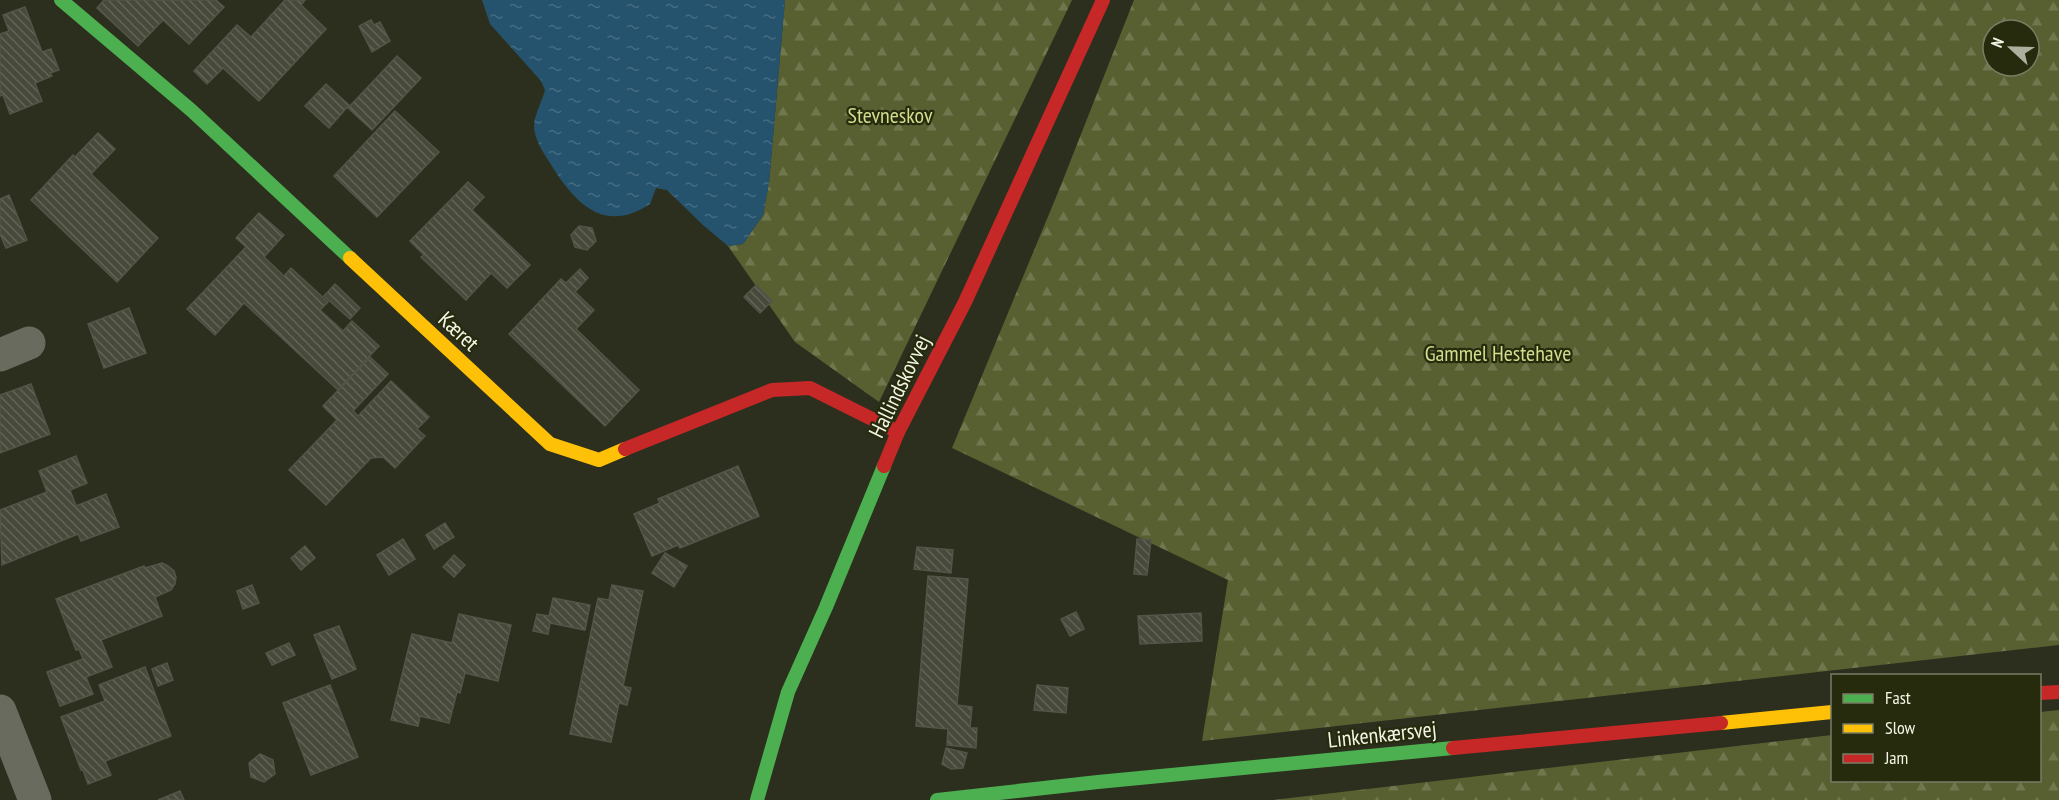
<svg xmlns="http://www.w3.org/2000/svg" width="2059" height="800" font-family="'PT Sans Narrow',sans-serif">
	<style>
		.forest { fill: url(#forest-firs); fill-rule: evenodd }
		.water { fill: url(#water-ripples) }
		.building { fill: url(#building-back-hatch); stroke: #525547; stroke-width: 1.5 }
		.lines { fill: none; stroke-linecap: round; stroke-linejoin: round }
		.street { stroke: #696b5f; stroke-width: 33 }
		.fast { stroke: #4caf50; stroke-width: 14 }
		.slow { stroke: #ffc107; stroke-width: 14 }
		.jam { stroke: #c62828; stroke-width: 14 }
		.labels { text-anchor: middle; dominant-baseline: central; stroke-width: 4.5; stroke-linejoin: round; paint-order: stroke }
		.park-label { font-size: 22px; fill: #d2dd8d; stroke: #272b0d }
		.street-label { font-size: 22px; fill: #f3f6e5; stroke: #272b0d }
	</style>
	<defs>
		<pattern id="forest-firs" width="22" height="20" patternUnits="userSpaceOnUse" patternTransform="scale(1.5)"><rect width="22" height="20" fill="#585f30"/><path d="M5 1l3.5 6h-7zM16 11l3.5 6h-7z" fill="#70774e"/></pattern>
		<pattern id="water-ripples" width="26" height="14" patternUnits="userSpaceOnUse" patternTransform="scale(1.5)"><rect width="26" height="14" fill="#25536d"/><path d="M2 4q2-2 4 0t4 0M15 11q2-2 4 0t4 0" fill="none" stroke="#456c82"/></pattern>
		<pattern id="building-back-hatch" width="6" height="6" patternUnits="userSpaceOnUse" patternTransform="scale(1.5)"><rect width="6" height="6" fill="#47493b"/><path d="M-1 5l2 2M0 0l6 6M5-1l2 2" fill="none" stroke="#626457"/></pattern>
	</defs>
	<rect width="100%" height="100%" fill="#2c2f1e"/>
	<g class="forest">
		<path d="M785,0H1072L879,402L795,342L728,246L743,244L763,215L769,183Z"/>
		<path d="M1134,0H2059V645L1202,741L1228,580L952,448L1059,190ZM1993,30H2029V66H1993Z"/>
		<path d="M2059,710V800H1273L1832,735V780H2040V712Z"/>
	</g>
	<path class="water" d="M482,0H785L769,183L763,215L743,244L728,246L703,225L667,190L656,188L650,204C603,235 574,202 550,163C543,152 534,139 534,125C534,116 543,99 545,90L541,81L490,24Z"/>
	<g class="building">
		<path d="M104,0H216L224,7L189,44L163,20L138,46L97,8Z"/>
		<path d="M285,0H305L301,5L326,29L259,101L223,68L207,84L194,71L237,25L251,37Z"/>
		<path d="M25,7L42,52L51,49L59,70L50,73L52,76L35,83L42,101L10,114L3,95L0,96V34L9,31L3,15Z"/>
		<path d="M371,20L374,25L380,22L390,41L372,52L359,26Z"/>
		<path d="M397,56L421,78L372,130L348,108Z"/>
		<path d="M326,84L349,105L329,128L305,106Z"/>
		<path d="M395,111L439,152L377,217L334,176Z"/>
		<path d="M98,133L115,149L91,174L158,238L117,282L31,200L73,155L75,157Z"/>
		<path d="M468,182L484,197L472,210L530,265L507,288L491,273L466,300L421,257L424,255L410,241Z"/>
		<path d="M9,195L27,240L6,248L0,234V199Z"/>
		<path d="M259,213L284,235L264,257L284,276L291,268L328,302L320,310L343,331L352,321L379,346L338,390L244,303L215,335L187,309L246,247L236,238Z"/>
		<path d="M579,226L592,228L596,241L587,250L575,247L571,235Z"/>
		<path d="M580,269L588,278L575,292L594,310L576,329L639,390L605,426L509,334L561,279L566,283Z"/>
		<path d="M335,284L360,308L350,319L324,296Z"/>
		<path d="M756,285L772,301L760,313L744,297Z"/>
		<path d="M129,308L146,353L104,368L88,324Z"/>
		<path d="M370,357L388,374L353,411L358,416L391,381L429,417L417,429L425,436L395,468L383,457L371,458L326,505L289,470L337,420L323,406Z"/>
		<path d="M31,384L50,434L0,453V395Z"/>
		<path d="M76,456L87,483L70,490L76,506L106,494L119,527L81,541L78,534L2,565L0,510L47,492L39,471Z"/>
		<path d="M738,466L759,516L680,548L678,545L652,556L634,514L660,503L658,499Z"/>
		<path d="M445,523L454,537L434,549L426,535Z"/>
		<path d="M403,539L415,559L389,575L377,555Z"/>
		<path d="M1137,539L1151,540L1147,575L1134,574Z"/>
		<path d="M305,546L315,558L301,570L291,558Z"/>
		<path d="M917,547L953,550L951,573L914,569Z"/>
		<path d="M665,553L687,566L674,587L652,573Z"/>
		<path d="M454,555L465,565L454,577L443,567Z"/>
		<path d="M162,563L168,566L174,571L176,577L175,584L171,590L155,597L162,616L101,640L112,667L86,677L93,694L60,706L47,672L83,659L79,649L76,650L56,599L144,566L145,568Z"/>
		<path d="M928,576L968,579L957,705L972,707L970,728H977L976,748L947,745L948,729L916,726Z"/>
		<path d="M252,585L259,603L243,609L237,591Z"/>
		<path d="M612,585L643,591L623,686L631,688L627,705L619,703L611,742L570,734L598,598L609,600Z"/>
		<path d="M553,598L590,605L585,630L550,623L548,634L533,631L537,614L549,616Z"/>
		<path d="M1076,612L1084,629L1070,636L1061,619Z"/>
		<path d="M1201,613L1202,641L1140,644L1138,616Z"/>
		<path d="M459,614L511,625L498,681L465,673L460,693L457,692L449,723L420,716L418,726L391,720L412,634L452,643Z"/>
		<path d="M339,626L356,669L332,679L314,635Z"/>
		<path d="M289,643L295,655L272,665L266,653Z"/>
		<path d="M167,663L173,680L158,686L152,669Z"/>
		<path d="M145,667L171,736L105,761L111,775L88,784L83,770H81L61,717L105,701L99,685Z"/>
		<path d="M330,685L358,757L311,775L283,703Z"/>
		<path d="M1037,685L1068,688L1066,713L1034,710Z"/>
		<path d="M946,748L967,753L963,768L951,769L942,764Z"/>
		<path d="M260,754L273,760L275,774L264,782L251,777L249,763Z"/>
		<path d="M180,791L184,800H158Z"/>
	</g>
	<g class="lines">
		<g class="street">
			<path d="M0,355L29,343"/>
			<path d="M0,711L35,800"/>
		</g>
		<g class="fast">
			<path d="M61,0L191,110L350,258"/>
			<path d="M757,800L788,692L826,607L884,466"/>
			<path d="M937,800L1098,782L1453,748"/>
		</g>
		<g class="slow">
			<path d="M350,258L550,444L599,460L625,449"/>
			<path d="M1721,723L1832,712"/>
		</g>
		<g class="jam">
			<path d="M625,449L772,390L810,388L898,432"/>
			<path d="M884,466L898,432L965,302L1103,0"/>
			<path d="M2040,693L2059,692"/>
			<path d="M1453,748L1721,723"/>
		</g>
	</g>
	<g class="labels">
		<g class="park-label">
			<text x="890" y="115">Stevneskov</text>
			<text x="1498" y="353">Gammel Hestehave</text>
		</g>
		<g class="street-label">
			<text transform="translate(459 331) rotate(43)">Kæret</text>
			<text transform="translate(899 386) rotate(-64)">Hallindskovvej</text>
			<text transform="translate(1382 734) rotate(-6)">Linkenkærsvej</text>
		</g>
	</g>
	<rect x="1831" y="674" width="210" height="108" fill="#272b0d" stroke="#797c63" stroke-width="1.5"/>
	<rect x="1843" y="694" width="30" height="9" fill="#4caf50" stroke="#797c63" stroke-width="1.5"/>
	<text x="1885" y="704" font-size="18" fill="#f3f6e5">Fast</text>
	<rect x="1843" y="724" width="30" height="9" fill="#ffc107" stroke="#797c63" stroke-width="1.5"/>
	<text x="1885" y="734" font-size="18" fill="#f3f6e5">Slow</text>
	<rect x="1843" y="754" width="30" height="9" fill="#c62828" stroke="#797c63" stroke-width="1.5"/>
	<text x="1885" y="764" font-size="18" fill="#f3f6e5">Jam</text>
	<g transform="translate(2011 48) rotate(292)"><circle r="28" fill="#272b0d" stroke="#797c63" stroke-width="1.5"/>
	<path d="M0-4.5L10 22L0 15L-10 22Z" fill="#adb09f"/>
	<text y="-9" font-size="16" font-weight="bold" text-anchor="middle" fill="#f3f6e5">N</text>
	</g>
</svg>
